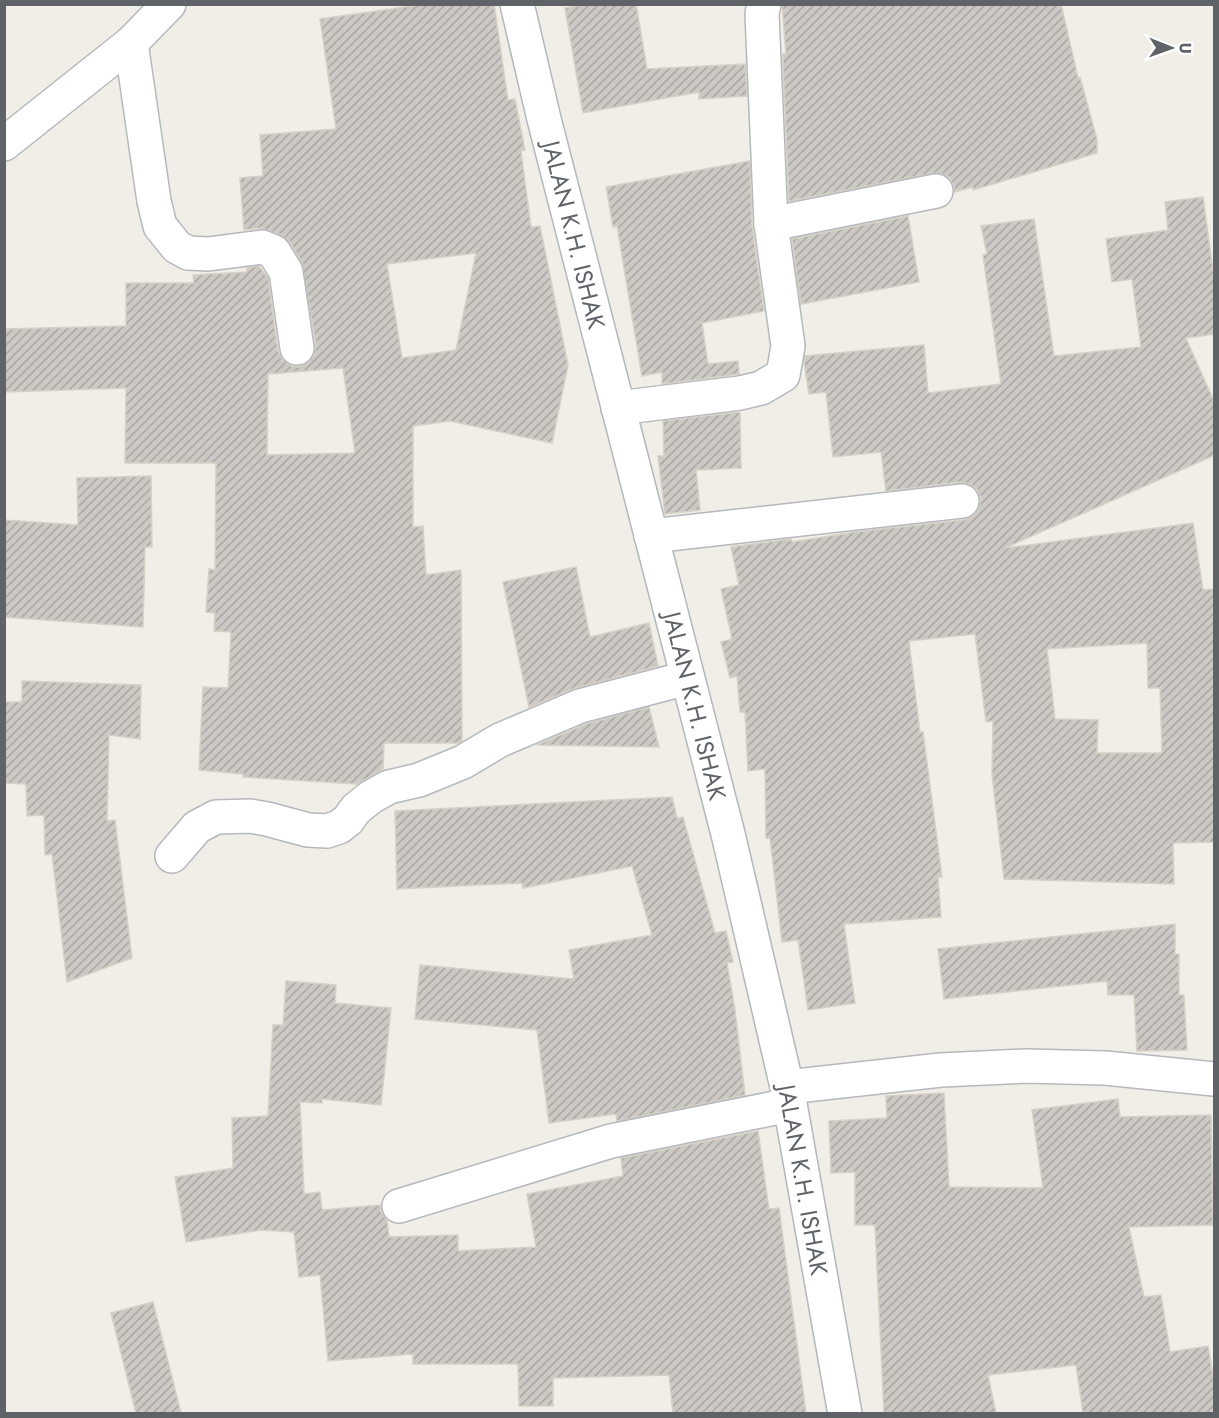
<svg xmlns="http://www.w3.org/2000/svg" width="1219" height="1418" font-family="Jost,sans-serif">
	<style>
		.building { fill: url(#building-hatch); stroke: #d6d0c5; stroke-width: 1.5; fill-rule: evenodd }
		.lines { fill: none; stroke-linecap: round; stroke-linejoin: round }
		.street-casing { stroke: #b5b8bc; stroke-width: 36 }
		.secondary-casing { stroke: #b3b7bc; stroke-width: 36 }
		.street { stroke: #fff; stroke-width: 33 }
		.secondary { stroke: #fff; stroke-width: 33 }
		.labels { text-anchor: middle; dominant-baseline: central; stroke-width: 5; stroke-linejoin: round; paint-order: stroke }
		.street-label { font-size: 24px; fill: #5f6368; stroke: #fff }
	</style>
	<defs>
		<pattern id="building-hatch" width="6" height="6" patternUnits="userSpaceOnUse" patternTransform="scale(1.5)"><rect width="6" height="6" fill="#ccc9c4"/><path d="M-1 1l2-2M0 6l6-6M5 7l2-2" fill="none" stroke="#a9a7a3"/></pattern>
	</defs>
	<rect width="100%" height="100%" fill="#f1eee7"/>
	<g class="building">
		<path d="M427,4H494L508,100L515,99L525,150L521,151L531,227L540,226L568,365L552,443L450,421L413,426V527L423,526L426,575L461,570L462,741L458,743H384L383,769L357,784L243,777V774L199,770L203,687L228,688L231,632L214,631L215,613L206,612L209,569L215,570L216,463H125L126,388L4,392V329L126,326V283H194L193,275L247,272V268L259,266L268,278L278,351L282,359L291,366L299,367L308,363L314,355L316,345L302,263L290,242L281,235L260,228L244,230L240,178L263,176L260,135L336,129L320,19ZM476,253L456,350L402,358L387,264ZM343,368L355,453L267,455L268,374Z"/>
		<path d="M588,4H636L647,69L745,64L747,96L699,99V92L583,113L565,8Z"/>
		<path d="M782,4H1061L1078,78L1080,77L1097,139V153L973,190V187L954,192V187L950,178L943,174L933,173L789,201L783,63V54H786Z"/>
		<path d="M750,161L752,226L764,311L702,323L708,364L738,361L739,374L662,384V372L642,376L617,226L613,227L606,187Z"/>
		<path d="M1203,197L1215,285V334L1186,338L1215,404V455L1007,547V548L1193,523L1203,590L1215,589V842L1173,843L1174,884L1004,879L992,774L993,721L986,722L975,634L909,641L920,732H923L942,877H938L941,917L844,924L855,1003L808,1010L798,940L782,942L770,838H766L765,769L748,771L745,712H740L737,676L730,678L721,642L732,639L721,589L739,585L731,547L791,539L792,542L855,532L964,520L974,516L979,509L981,499L977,489L969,484L960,482L886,491L881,452L833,457L826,392L809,394L804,362L805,356L924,345L928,393L1001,384L983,255L987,254L981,226L1034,219L1054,356L1141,347L1132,279L1112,282L1106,239L1168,230L1165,202ZM1147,643L1148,688H1160L1162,753H1097L1098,720L1055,719L1047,649Z"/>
		<path d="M908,216L919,282L801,304L792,239Z"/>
		<path d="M740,412L741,468L696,470L700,510L665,514L658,456H664L663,421Z"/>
		<path d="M151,476L152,547H145L143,627L4,617V520L78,525L77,478Z"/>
		<path d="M576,567L590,637L649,623L658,666L575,688L529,707L503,582Z"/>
		<path d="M22,681L141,685L140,739L109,735L107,821L115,820L132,958L67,982L52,854L45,855L44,815L27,816L26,784L4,783V702H22Z"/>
		<path d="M649,707L659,747L537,745L586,724Z"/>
		<path d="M672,797L677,818L683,817L715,933L726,931L733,962L727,963L735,1010L745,1095L617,1121L616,1114L549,1123L537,1030L415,1019L420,965L574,979L569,950L652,935L632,866L523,888L522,883L397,889L395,811Z"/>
		<path d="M1175,924V954H1179V995H1184L1187,1050L1137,1051L1134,995H1108L1107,981L944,999L938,949Z"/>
		<path d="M286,981L336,985L335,1003L391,1008L381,1105L322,1099V1103L300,1102L304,1194L320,1192L322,1210L381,1205V1212L387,1220L389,1237L458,1235V1251L536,1247L527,1194L623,1176L621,1158L758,1131L769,1209L779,1208L806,1413H673L669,1375L553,1378V1406H519L518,1364H413V1354L328,1361L320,1275L299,1277L294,1232L260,1230L186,1242L175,1177L233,1168L232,1118L268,1116L273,1025H283Z"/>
		<path d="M944,1093L949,1187L1043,1188L1032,1110L1118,1099L1120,1117L1211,1115L1213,1225L1129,1227L1144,1297L1161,1295L1170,1352L1208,1346L1215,1388V1413H1083L1076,1365L988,1375L996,1413H884L875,1225H855V1172L831,1173L829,1121L887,1118L886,1096Z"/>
		<path d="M153,1302L181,1413H136L111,1313Z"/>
	</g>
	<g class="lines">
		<defs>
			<g id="street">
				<path d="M131,43L154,201L160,226L177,247L188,253L208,254L262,247L274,252L286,272L297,348"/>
				<path d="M4,144L131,43L169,4"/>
				<path d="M771,224L936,191"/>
				<path d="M618,408L740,393L761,388L783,375L788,346L771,224L762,14L764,4"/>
				<path d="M651,536L962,501"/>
				<path d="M172,856L197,827L216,817L250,816L267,819L308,830L327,831L339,827L348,820L356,809L371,797L389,787L419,780L463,762L500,740L580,706L687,678"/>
				<path d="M787,1087L941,1070L1026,1066L1105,1068L1214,1079"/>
				<path d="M399,1206L611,1141L790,1105"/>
			</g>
			<path id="secondary" d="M517,4L544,119L728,834L787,1087L845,1414"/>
		</defs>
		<use href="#street" class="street-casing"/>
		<use href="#secondary" class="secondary-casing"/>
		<use href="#street" class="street"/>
		<use href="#secondary" class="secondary"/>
	</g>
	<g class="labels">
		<g class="street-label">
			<text transform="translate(574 235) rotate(76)">JALAN K.H. ISHAK</text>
			<text transform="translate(695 706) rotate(76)">JALAN K.H. ISHAK</text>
			<text transform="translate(803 1180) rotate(80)">JALAN K.H. ISHAK</text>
		</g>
	</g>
	<rect width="1219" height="1418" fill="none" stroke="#5f6368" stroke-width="12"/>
	<g transform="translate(1171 48) rotate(91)" stroke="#ffffff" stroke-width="4.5" paint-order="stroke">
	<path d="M0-4.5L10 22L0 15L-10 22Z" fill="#5f6368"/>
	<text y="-9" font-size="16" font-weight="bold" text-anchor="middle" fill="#5f6368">U</text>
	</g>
</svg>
